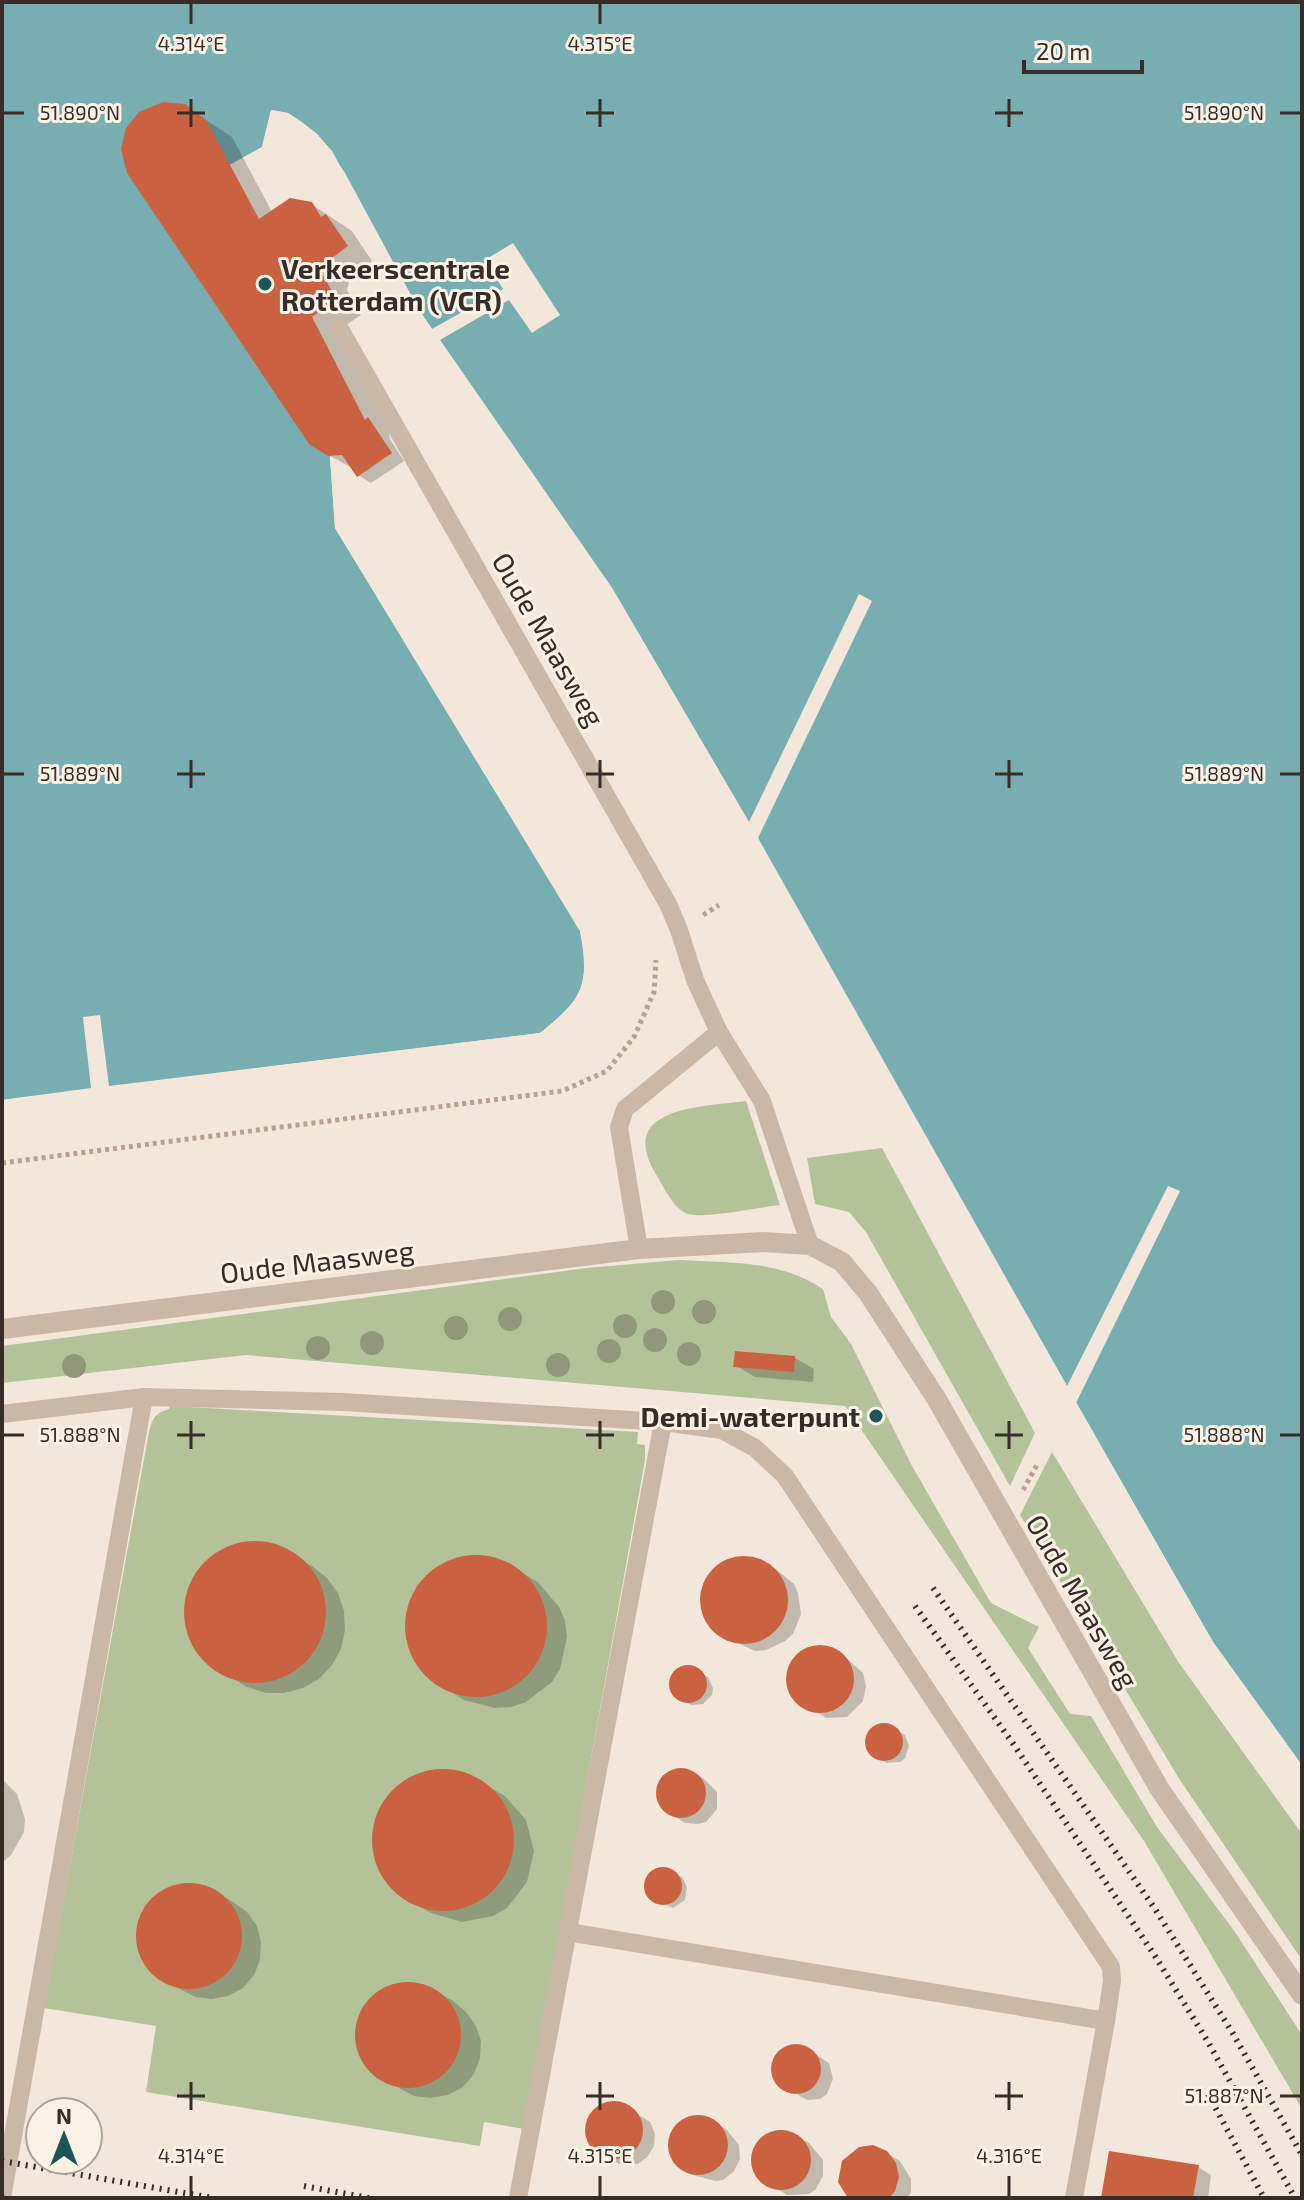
<svg xmlns="http://www.w3.org/2000/svg" width="1304" height="2200" font-family="'Exo 2',sans-serif">
	<style>
		.green { fill: #b4c29a }
		.water { fill: #78aeb1 }
		.pier { fill: #f2e7da }
		.shadow { fill: #0003 }
		.building { fill: #ca6241 }
		.lines { fill: none; stroke-linecap: round; stroke-linejoin: round }
		.path { stroke: #b7a190; stroke-width: 5; stroke-dasharray: 4 4; stroke-linecap: butt }
		.lane { stroke: #cbb7a6; stroke-width: 18 }
		.street { stroke: #cbb7a6; stroke-width: 20 }
		.rail { stroke: #372c27; stroke-width: 6; stroke-dasharray: 2 6; stroke-linecap: butt }
		.tree { fill: #939779 }
		.ticks { fill: none; stroke: #372c27; stroke-width: 3 }
		.poi-dot { fill: #1b555a; stroke: #faf1e7; stroke-width: 3 }
		.labels { text-anchor: middle; dominant-baseline: central; stroke-width: 6; stroke-linejoin: round; paint-order: stroke }
		.poi-label { font-size: 28px; font-weight: bold; fill: #372c27; stroke: #faf1e7; text-anchor: start }
		.street-label { font-size: 28px; fill: #372c27; stroke: #faf1e7 }
		.ticks-label { font-size: 20px; text-anchor: middle; fill: #372c27; stroke: #faf1e7; stroke-width: 6; stroke-linejoin: round; paint-order: stroke }
	</style>
	<rect width="100%" height="100%" fill="#f2e7da"/>
	<g class="green">
		<path d="M746,1101L780,1205C760,1207 703,1219 688,1214C674,1209 664,1188 657,1176C614,1107 701,1107 746,1101Z"/>
		<path d="M882,1148L1035,1433L1010,1486L866,1232L849,1212L815,1204L807,1158Z"/>
		<path d="M679,1260C730,1263 779,1260 823,1289L831,1317L851,1344L912,1466L991,1603L1039,1627L1028,1648L1070,1714L1091,1716L1157,1827L1235,1932L1302,2035V2109L1144,1841L845,1406L246,1355L2,1383V1346L587,1268Z"/>
		<path d="M170,1406L638,1432L637,1444L645,1445V1460L524,2129L484,2122L480,2146L146,2092L156,2026L44,2008L148,1437C152,1421 152,1414 169,1409Z"/>
		<path d="M1052,1452L1179,1663L1302,1834V1960L1180,1780L1020,1515Z"/>
	</g>
	<path class="water" d="M2,2H1302V1766L1213,1642L873,1046L750,824L612,588L419,310L345,173L317,134L288,113L271,110L262,147L200,182L325,387L335,528L580,931C590,986 583,998 540,1033L2,1100Z"/>
	<path class="pier" d="M271,110L288,113L302,122L317,134L332,151L419,310L432,329L503,289L485,260L513,243L560,315L532,333L509,300L440,340L612,588L749,822L859,594L872,601L758,838L1067,1386L1168,1186L1180,1191L1076,1403L1213,1642L1302,1765V1770L1209,1644L869,1048L747,826L609,591L416,312L329,154L315,137L286,117L274,114L265,150L205,184L329,385L338,526L584,929L590,963L584,994L566,1017L541,1037L2,1104V1100L91,1088L83,1017L100,1015L109,1086L540,1033L564,1014L580,993L586,963L580,931L335,528L325,387L199,182L262,147Z"/>
	<g class="shadow">
		<path d="M185,106L232,137L272,212L311,204L352,231L372,261L350,278L347,290L361,315L336,332L388,428L390,439L404,461L371,483L358,475L353,468L322,452Z"/>
		<path d="M795,1358L814,1369L813,1382L755,1377L735,1365Z"/>
		<path d="M256,1543L274,1546L312,1566L327,1578L338,1593L344,1611L345,1630L341,1649L332,1665L319,1679L303,1688L284,1693H266L247,1687L210,1665L197,1651L189,1634L186,1616L187,1597L194,1580L205,1564L219,1553L237,1546Z"/>
		<path d="M471,1558L503,1562L538,1582L559,1607L565,1621L567,1637L560,1669L552,1682L526,1702L511,1707L495,1708L464,1700L443,1687L430,1678L412,1651L407,1636L410,1604L428,1577L455,1560Z"/>
		<path d="M753,1558L777,1570L794,1584L798,1593L801,1614L793,1634L785,1641L766,1650L755,1651L721,1635L712,1628L703,1609L701,1599L707,1578L713,1570L732,1559Z"/>
		<path d="M817,1648L832,1649L846,1658L863,1673L866,1687L863,1701L847,1717L826,1718L793,1697L788,1684L789,1669L803,1652Z"/>
		<path d="M689,1667L708,1677L713,1688L712,1695L703,1704L691,1705L673,1693L671,1682L677,1670Z"/>
		<path d="M886,1725L905,1735L909,1746L905,1758L900,1762L887,1763L870,1751L867,1739L874,1729Z"/>
		<path d="M678,1769L690,1771L704,1779L717,1792V1809L706,1822L698,1824L685,1823L671,1814L659,1802L658,1785L670,1772Z"/>
		<path d="M438,1771L454,1772L484,1784L505,1796L526,1820L534,1851L527,1882L507,1908L493,1916L462,1922L431,1913L410,1901L386,1880L379,1866L374,1833L385,1803L407,1781Z"/>
		<path d="M2,1779L17,1794L25,1819L24,1832L11,1855L2,1863Z"/>
		<path d="M661,1869L682,1877L687,1887L685,1900L673,1908L652,1899L647,1890L649,1876Z"/>
		<path d="M196,1885L212,1890L233,1902L247,1912L257,1926L261,1942L260,1960L254,1975L243,1988L228,1996L211,1999L195,1997L180,1989L159,1977L147,1965L140,1950L138,1933L141,1917L150,1902L163,1892L179,1886Z"/>
		<path d="M416,1984L432,1989L453,2001L466,2012L476,2026L481,2041L480,2058L474,2074L463,2087L448,2095L431,2098L414,2096L399,2088L378,2076L366,2064L359,2049L357,2032L361,2016L370,2001L383,1990L399,1985Z"/>
		<path d="M796,2046L804,2047L829,2063L833,2079L827,2094L820,2099L807,2100L778,2083L773,2067L780,2053Z"/>
		<path d="M607,2103H620L650,2122L655,2134L654,2146L648,2156L638,2164H619L590,2143L587,2125L596,2109Z"/>
		<path d="M691,2118L712,2121L726,2129L739,2145L740,2159L734,2171L723,2180L716,2181L696,2176L682,2168L671,2150L675,2131Z"/>
		<path d="M779,2132L794,2135L809,2143L823,2160V2176L816,2189L809,2194L787,2195L760,2178L753,2164L755,2149L759,2143Z"/>
		<path d="M866,2147L880,2149L900,2161L911,2179V2192L907,2198H851L841,2168L848,2156Z"/>
		<path d="M1198,2167L1211,2175L1208,2198H1103Z"/>
	</g>
	<g class="building">
		<path d="M163,102L185,104L206,120L259,219L290,198L312,202L321,217L326,214L348,246L324,264L322,274L337,299L312,317L365,420L368,417L392,453L357,477L342,455L328,456L309,444L127,173L121,149L126,128L139,112Z"/>
		<path d="M735,1351L795,1356L794,1372L733,1367Z"/>
		<circle cx="255" cy="1612" r="71"/>
		<circle cx="476" cy="1626" r="71"/>
		<circle cx="744" cy="1600" r="44"/>
		<circle cx="820" cy="1679" r="34"/>
		<circle cx="688" cy="1684" r="19"/>
		<circle cx="884" cy="1742" r="19"/>
		<circle cx="681" cy="1793" r="25"/>
		<circle cx="443" cy="1840" r="71"/>
		<circle cx="663" cy="1886" r="19"/>
		<circle cx="189" cy="1936" r="53"/>
		<circle cx="408" cy="2035" r="53"/>
		<circle cx="796" cy="2069" r="25"/>
		<circle cx="614" cy="2130" r="29"/>
		<circle cx="698" cy="2145" r="30"/>
		<circle cx="781" cy="2160" r="30"/>
		<path d="M873,2145L887,2151L896,2163L899,2177L895,2191L889,2198H848L838,2182L842,2161L859,2147Z"/>
		<path d="M1109,2151L1199,2165L1193,2198H1101Z"/>
	</g>
	<g class="lines">
		<g class="path">
			<path d="M703,915L719,905"/>
			<path d="M2,1163L562,1091L607,1071L634,1037L654,992L656,960"/>
			<path d="M1023,1490L1037,1465"/>
		</g>
		<g class="lane">
			<path d="M337,324L668,904L679,930L695,980L719,1032L625,1109L619,1127L639,1249"/>
			<path d="M719,1032L762,1101L810,1245"/>
			<path d="M2,1414L144,1397L343,1402L663,1422L722,1430L755,1448L785,1476L1111,1967L1112,1981L1106,2021L1074,2198"/>
			<path d="M568,1932L1106,2021"/>
			<path d="M2,2198L144,1397"/>
			<path d="M518,2198L663,1422"/>
		</g>
		<path class="street" d="M2,1329L639,1249L763,1242L810,1245L842,1262L868,1293L936,1398L1159,1788L1302,1995"/>
		<g class="rail">
			<path d="M933,1588L1155,1909L1232,2032L1302,2155"/>
			<path d="M915,1606L1014,1745L1155,1956L1208,2042L1295,2198"/>
			<path d="M1208,2094L1264,2198"/>
			<path d="M2,2161L213,2198"/>
			<path d="M304,2186L369,2198"/>
			<path d="M2,2197L10,2198"/>
		</g>
	</g>
	<g class="tree">
		<circle cx="663" cy="1302" r="12"/>
		<circle cx="704" cy="1312" r="12"/>
		<circle cx="510" cy="1319" r="12"/>
		<circle cx="625" cy="1326" r="12"/>
		<circle cx="456" cy="1328" r="12"/>
		<circle cx="655" cy="1340" r="12"/>
		<circle cx="372" cy="1343" r="12"/>
		<circle cx="318" cy="1348" r="12"/>
		<circle cx="609" cy="1351" r="12"/>
		<circle cx="689" cy="1354" r="12"/>
		<circle cx="558" cy="1365" r="12"/>
		<circle cx="74" cy="1366" r="12"/>
	</g>
	<path class="ticks" d="M191,4V24M600,4V24M191,99V127M600,99V127M1009,99V127M4,113H24M177,113H205M586,113H614M995,113H1023M1280,113H1300M191,760V788M600,760V788M1009,760V788M4,774H24M177,774H205M586,774H614M995,774H1023M1280,774H1300M191,1421V1449M600,1421V1449M1009,1421V1449M4,1435H24M177,1435H205M586,1435H614M995,1435H1023M1280,1435H1300M191,2082V2110M600,2082V2110M1009,2082V2110M177,2096H205M586,2096H614M995,2096H1023M1280,2096H1300M191,2176V2196M600,2176V2196M1009,2176V2196"/>
	<g class="poi-dot">
		<circle cx="265" cy="284" r="8"/>
		<circle cx="876" cy="1416" r="8"/>
	</g>
	<g class="labels">
		<g class="poi-label">
			<text x="281" y="268">Verkeerscentrale<tspan x="281" dy="32">Rotterdam (VCR)</tspan></text>
			<text x="860" y="1416" text-anchor="end">Demi-waterpunt</text>
		</g>
		<g class="street-label">
			<text transform="translate(549 639) rotate(60)">Oude Maasweg</text>
			<text transform="translate(317 1261) rotate(-7)">Oude Maasweg</text>
			<text transform="translate(1083 1601) rotate(60)">Oude Maasweg</text>
		</g>
	</g>
	<g class="ticks-label">
		<text x="191" y="51">4.314°E</text>
		<text x="600" y="51">4.315°E</text>
		<text x="80" y="120">51.890°N</text>
		<text x="1224" y="120">51.890°N</text>
		<text x="80" y="781">51.889°N</text>
		<text x="1224" y="781">51.889°N</text>
		<text x="80" y="1442">51.888°N</text>
		<text x="1224" y="1442">51.888°N</text>
		<text x="1224" y="2103">51.887°N</text>
		<text x="191" y="2163">4.314°E</text>
		<text x="600" y="2163">4.315°E</text>
		<text x="1009" y="2163">4.316°E</text>
	</g>
	<rect width="1304" height="2200" fill="none" stroke="#372c27" stroke-width="8"/>
	<g transform="translate(64 2136)"><circle r="38" fill="#faf1e7" stroke="#aca29a" stroke-width="2"/>
	<path d="M0-6L14 30L0 20L-14 30Z" fill="#1b555a"/>
	<text y="-12" font-size="22" font-weight="bold" text-anchor="middle" fill="#372c27">N</text>
	</g>
	<path d="M1024 60v12h118v-12" fill="none" stroke="#372c27" stroke-width="4"/>
	<text x="1036" y="60" font-size="24" fill="#372c27" stroke="#faf1e7" stroke-width="6" paint-order="stroke">20 m</text>
</svg>
